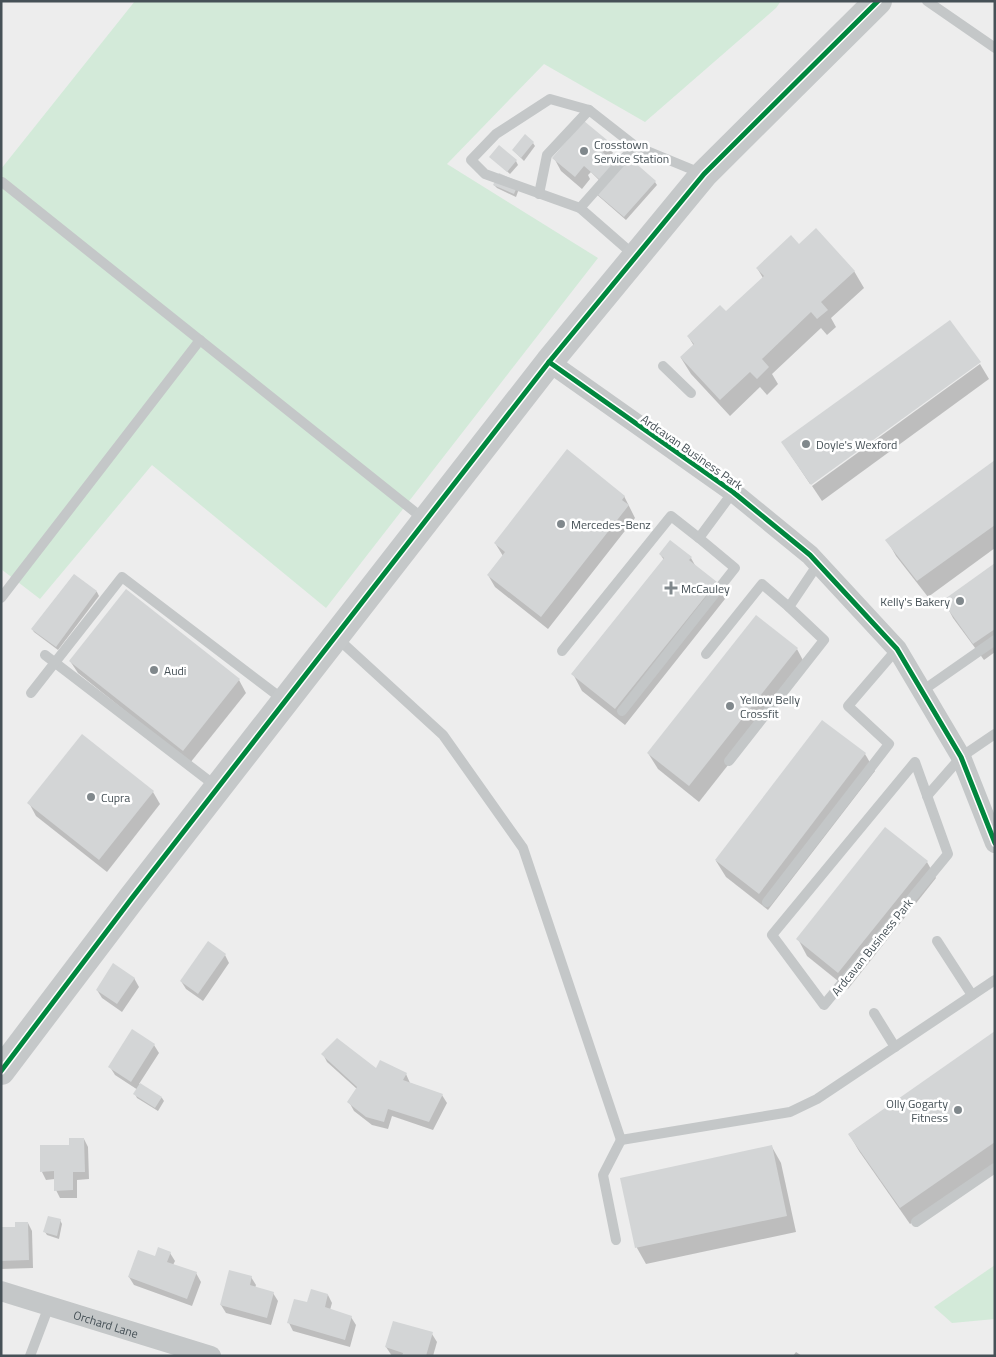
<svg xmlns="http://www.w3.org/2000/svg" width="996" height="1357" font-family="'Titillium Web',sans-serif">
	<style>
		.green { fill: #d3ead9 }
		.shadow { fill: #0003 }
		.building { fill: #d3d5d6 }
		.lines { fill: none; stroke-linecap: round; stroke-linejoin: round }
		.lane { stroke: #c4c7c8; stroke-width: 10 }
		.street { stroke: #c4c7c8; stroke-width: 20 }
		.secondary { stroke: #c5c8c9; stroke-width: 28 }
		.cycleway-casing { stroke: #fff; stroke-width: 8 }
		.cycleway { stroke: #00873e; stroke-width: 5 }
		.poi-dot { fill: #80888c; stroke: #fff; stroke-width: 2 }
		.labels { text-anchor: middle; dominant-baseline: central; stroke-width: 5; stroke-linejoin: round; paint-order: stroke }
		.poi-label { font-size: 12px; fill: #465157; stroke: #fff; text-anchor: start }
		.street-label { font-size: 12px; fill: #465157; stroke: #fff }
	</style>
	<rect width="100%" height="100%" fill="#ededed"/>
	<g class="green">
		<path d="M135,1H781L776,8L645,122L544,64L447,164L598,258L326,608L152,465L40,599L1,569V169Z"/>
		<path d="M995,1265V1319L952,1323L934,1307Z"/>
	</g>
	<g class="shadow">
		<path d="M606,141L613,153L608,158L616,165L655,182L657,185L626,220L595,193L600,181L591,172L588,175L590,179L582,189L561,171L554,158Z"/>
		<path d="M533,143L535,146L524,161L513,150Z"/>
		<path d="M491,157L516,161L518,165L510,174Z"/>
		<path d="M494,185L520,186L516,197L497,188Z"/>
		<path d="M799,246L854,271L864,288L831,318L836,327L827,335L821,328L772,374L778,384L767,395L760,387L730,416L691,374L681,358L694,346L688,336L726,313L763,278L757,268Z"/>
		<path d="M979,362L810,484L782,442Z"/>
		<path d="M980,364L989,379L822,501L812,486Z"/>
		<path d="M995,461V548L928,597L896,556L887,540Z"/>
		<path d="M624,496L635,518L548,629L495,587L488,575L503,556L495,543Z"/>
		<path d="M660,554L691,558L696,567L716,583L725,599L625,725L582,691L573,674L664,560Z"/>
		<path d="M995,564V652L984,660L953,618L944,601Z"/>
		<path d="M74,575L97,592L99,596L58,650L34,632L32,629Z"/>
		<path d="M797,649L806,666L699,802L658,769L648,753Z"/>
		<path d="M70,661L239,680L246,693L190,763L78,673Z"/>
		<path d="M822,722L865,754L875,771L768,910L726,877L716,861Z"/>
		<path d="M153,792L160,804L107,872L36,816L29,803Z"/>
		<path d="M927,862L936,878L848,989L807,956L798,939Z"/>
		<path d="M225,955L229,963L203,1001L186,989L181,981Z"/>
		<path d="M134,978L139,987L122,1012L102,998L97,990Z"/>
		<path d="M995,1033V1165L910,1224L859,1151L849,1134Z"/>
		<path d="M154,1045L159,1053L139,1084L162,1098L164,1101L158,1111L137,1098L135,1094L138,1090L115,1075L110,1067Z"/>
		<path d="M323,1054L376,1070L406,1074L410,1083L442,1095L447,1103L433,1130L392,1116L388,1129L372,1125L354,1111L349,1102L357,1089L327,1062Z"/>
		<path d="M84,1139L88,1147L89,1179L77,1180V1198H60L56,1190L55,1179L46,1180L42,1172L70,1146Z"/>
		<path d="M772,1147L781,1163L796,1232L646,1264L637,1248L622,1179Z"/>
		<path d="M60,1220L62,1224L59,1239L47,1235L45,1232Z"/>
		<path d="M28,1223L32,1231L33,1268L1,1269V1229L17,1228Z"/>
		<path d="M170,1253L175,1261L173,1265L196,1273L201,1282L192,1306L134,1285L129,1277L155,1258Z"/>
		<path d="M251,1277L256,1285L255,1288L273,1293L278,1301L271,1325L226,1313L221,1305Z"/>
		<path d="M328,1295L332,1303L330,1310L351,1317L356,1325L350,1347L293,1331L289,1323L308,1304Z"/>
		<path d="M432,1334L437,1342L433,1356H392L386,1347Z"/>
		<path d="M796,1352L802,1356H793Z"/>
	</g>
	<g class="building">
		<path d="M584,121L607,140L599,149L615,163L624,153L656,181L624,217L591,189L600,180L584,166L575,177L552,158Z"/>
		<path d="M525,134L534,142L521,158L512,150Z"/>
		<path d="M499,145L517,160L507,172L489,157Z"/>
		<path d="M499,173L519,182L514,194L493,185Z"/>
		<path d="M816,228L855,271L821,302L828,310L817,319L811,312L762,359L769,367L757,379L750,372L720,400L680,357L694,344L687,336L720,305L726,311L764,276L756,268L791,235L799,244Z"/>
		<path d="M950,320L981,362L811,485L781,442Z"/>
		<path d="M567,449L625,496L622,500L629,505L541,617L487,575L505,552L494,543Z"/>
		<path d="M995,460V525L917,581L885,540Z"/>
		<path d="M670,540L692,557L689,560L717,582L615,709L571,674L664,558L659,554Z"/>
		<path d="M995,563V629L973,644L942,601Z"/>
		<path d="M74,574L97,591L56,647L31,629Z"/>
		<path d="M126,589L240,679L183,751L69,661Z"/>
		<path d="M756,615L798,648L689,786L647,753Z"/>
		<path d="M822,720L866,753L759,894L715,860Z"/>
		<path d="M82,734L154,791L99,860L27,803Z"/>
		<path d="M885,827L928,861L838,973L796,939Z"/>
		<path d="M208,941L226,954L198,994L180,981Z"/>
		<path d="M113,963L135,978L117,1004L96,990Z"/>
		<path d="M132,1029L155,1044L131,1082L108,1067Z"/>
		<path d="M995,1031V1142L900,1208L848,1134Z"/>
		<path d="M337,1038L376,1068L380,1060L407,1073L403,1080L443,1094L429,1122L388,1109L384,1122L366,1117L347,1102L357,1087L321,1054Z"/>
		<path d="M140,1083L162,1097L155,1108L133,1094Z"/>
		<path d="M69,1138H84L85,1172H73V1190L54,1191V1171L40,1172V1145H69Z"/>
		<path d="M772,1145L787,1216L635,1248L620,1178Z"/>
		<path d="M48,1216L61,1219L57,1236L43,1232Z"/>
		<path d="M15,1222H28L29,1260L1,1261V1227H15Z"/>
		<path d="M158,1247L171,1252L167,1262L197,1272L187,1299L128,1277L138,1250L155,1256Z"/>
		<path d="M229,1270L252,1276L250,1285L274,1292L267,1318L220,1305Z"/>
		<path d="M311,1289L328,1294L325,1307L352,1316L345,1340L287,1323L294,1299L307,1302Z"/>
		<path d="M393,1321L433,1332L426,1356H402L403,1353L385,1347Z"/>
	</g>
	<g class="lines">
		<g class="lane">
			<path d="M927,1L995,48"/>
			<path d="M589,110L550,99L496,134L471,160L485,174L580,208L635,256"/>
			<path d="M2,182L425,520"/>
			<path d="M539,194L547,155L589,110L635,146L703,174"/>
			<path d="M580,208L635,146"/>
			<path d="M663,366L691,393"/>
			<path d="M1,598L200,340"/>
			<path d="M336,637L443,735L523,848L621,1140L790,1112L817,1099L995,980"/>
			<path d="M562,651L671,516L699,538"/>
			<path d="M706,654L762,584L789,607"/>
			<path d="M45,655L217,787"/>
			<path d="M922,691L995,640"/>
			<path d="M31,693L122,577L285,701"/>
			<path d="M622,711L735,568L699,538L733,492"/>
			<path d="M729,761L824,640L789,607L818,564"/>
			<path d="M915,762L948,854L824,1005L772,935Z"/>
			<path d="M927,796L961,757L995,734"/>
			<path d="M767,902L889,744L848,706L897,649"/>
			<path d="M937,941L972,995"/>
			<path d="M874,1013L895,1047"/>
			<path d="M916,1222L995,1168"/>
			<path d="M616,1240L603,1175L621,1140"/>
			<path d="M30,1356L49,1306"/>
		</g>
		<g class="street">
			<path d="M549,362L733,492L810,555L897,649L961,757L995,843"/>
			<path id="s1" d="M1,1291L211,1356"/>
		</g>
		<path class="secondary" d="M1,1071L132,898L549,362L704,174L878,1"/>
		<defs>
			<g id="cycleway">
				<path d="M549,362L733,492L810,555L897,649L961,757L995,843"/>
				<path d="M1,1071L132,898L549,362L704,174L878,1"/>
			</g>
		</defs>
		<use href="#cycleway" class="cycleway-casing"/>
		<use href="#cycleway" class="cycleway"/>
	</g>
	<g class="poi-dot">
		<circle cx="584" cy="151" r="5"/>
		<circle cx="806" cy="444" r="5"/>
		<circle cx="561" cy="524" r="5"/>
		<path d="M668.5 580.5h5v5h5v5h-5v5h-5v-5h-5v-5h5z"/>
		<circle cx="960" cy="601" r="5"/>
		<circle cx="154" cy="670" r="5"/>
		<circle cx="730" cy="706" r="5"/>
		<circle cx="91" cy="797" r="5"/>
		<circle cx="958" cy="1110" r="5"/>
	</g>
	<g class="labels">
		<g class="poi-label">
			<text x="594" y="144">Crosstown<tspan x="594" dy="14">Service Station</tspan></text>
			<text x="816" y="444">Doyle's Wexford</text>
			<text x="571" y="524">Mercedes-Benz</text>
			<text x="681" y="588">McCauley</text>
			<text x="950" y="601" text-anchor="end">Kelly's Bakery</text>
			<text x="164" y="670">Audi</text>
			<text x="740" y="699">Yellow Belly<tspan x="740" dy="14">Crossfit</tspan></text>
			<text x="101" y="797">Cupra</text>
			<text x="948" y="1103" text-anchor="end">Olly Gogarty<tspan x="948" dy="14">Fitness</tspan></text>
		</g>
		<g class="street-label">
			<text transform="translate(692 452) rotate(35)">Ardcavan Business Park</text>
			<text transform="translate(872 947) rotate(-51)">Ardcavan Business Park</text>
			<text stroke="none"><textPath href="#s1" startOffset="110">Orchard Lane</textPath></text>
		</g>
	</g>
	<rect width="996" height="1357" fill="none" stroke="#465157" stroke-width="5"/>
</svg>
